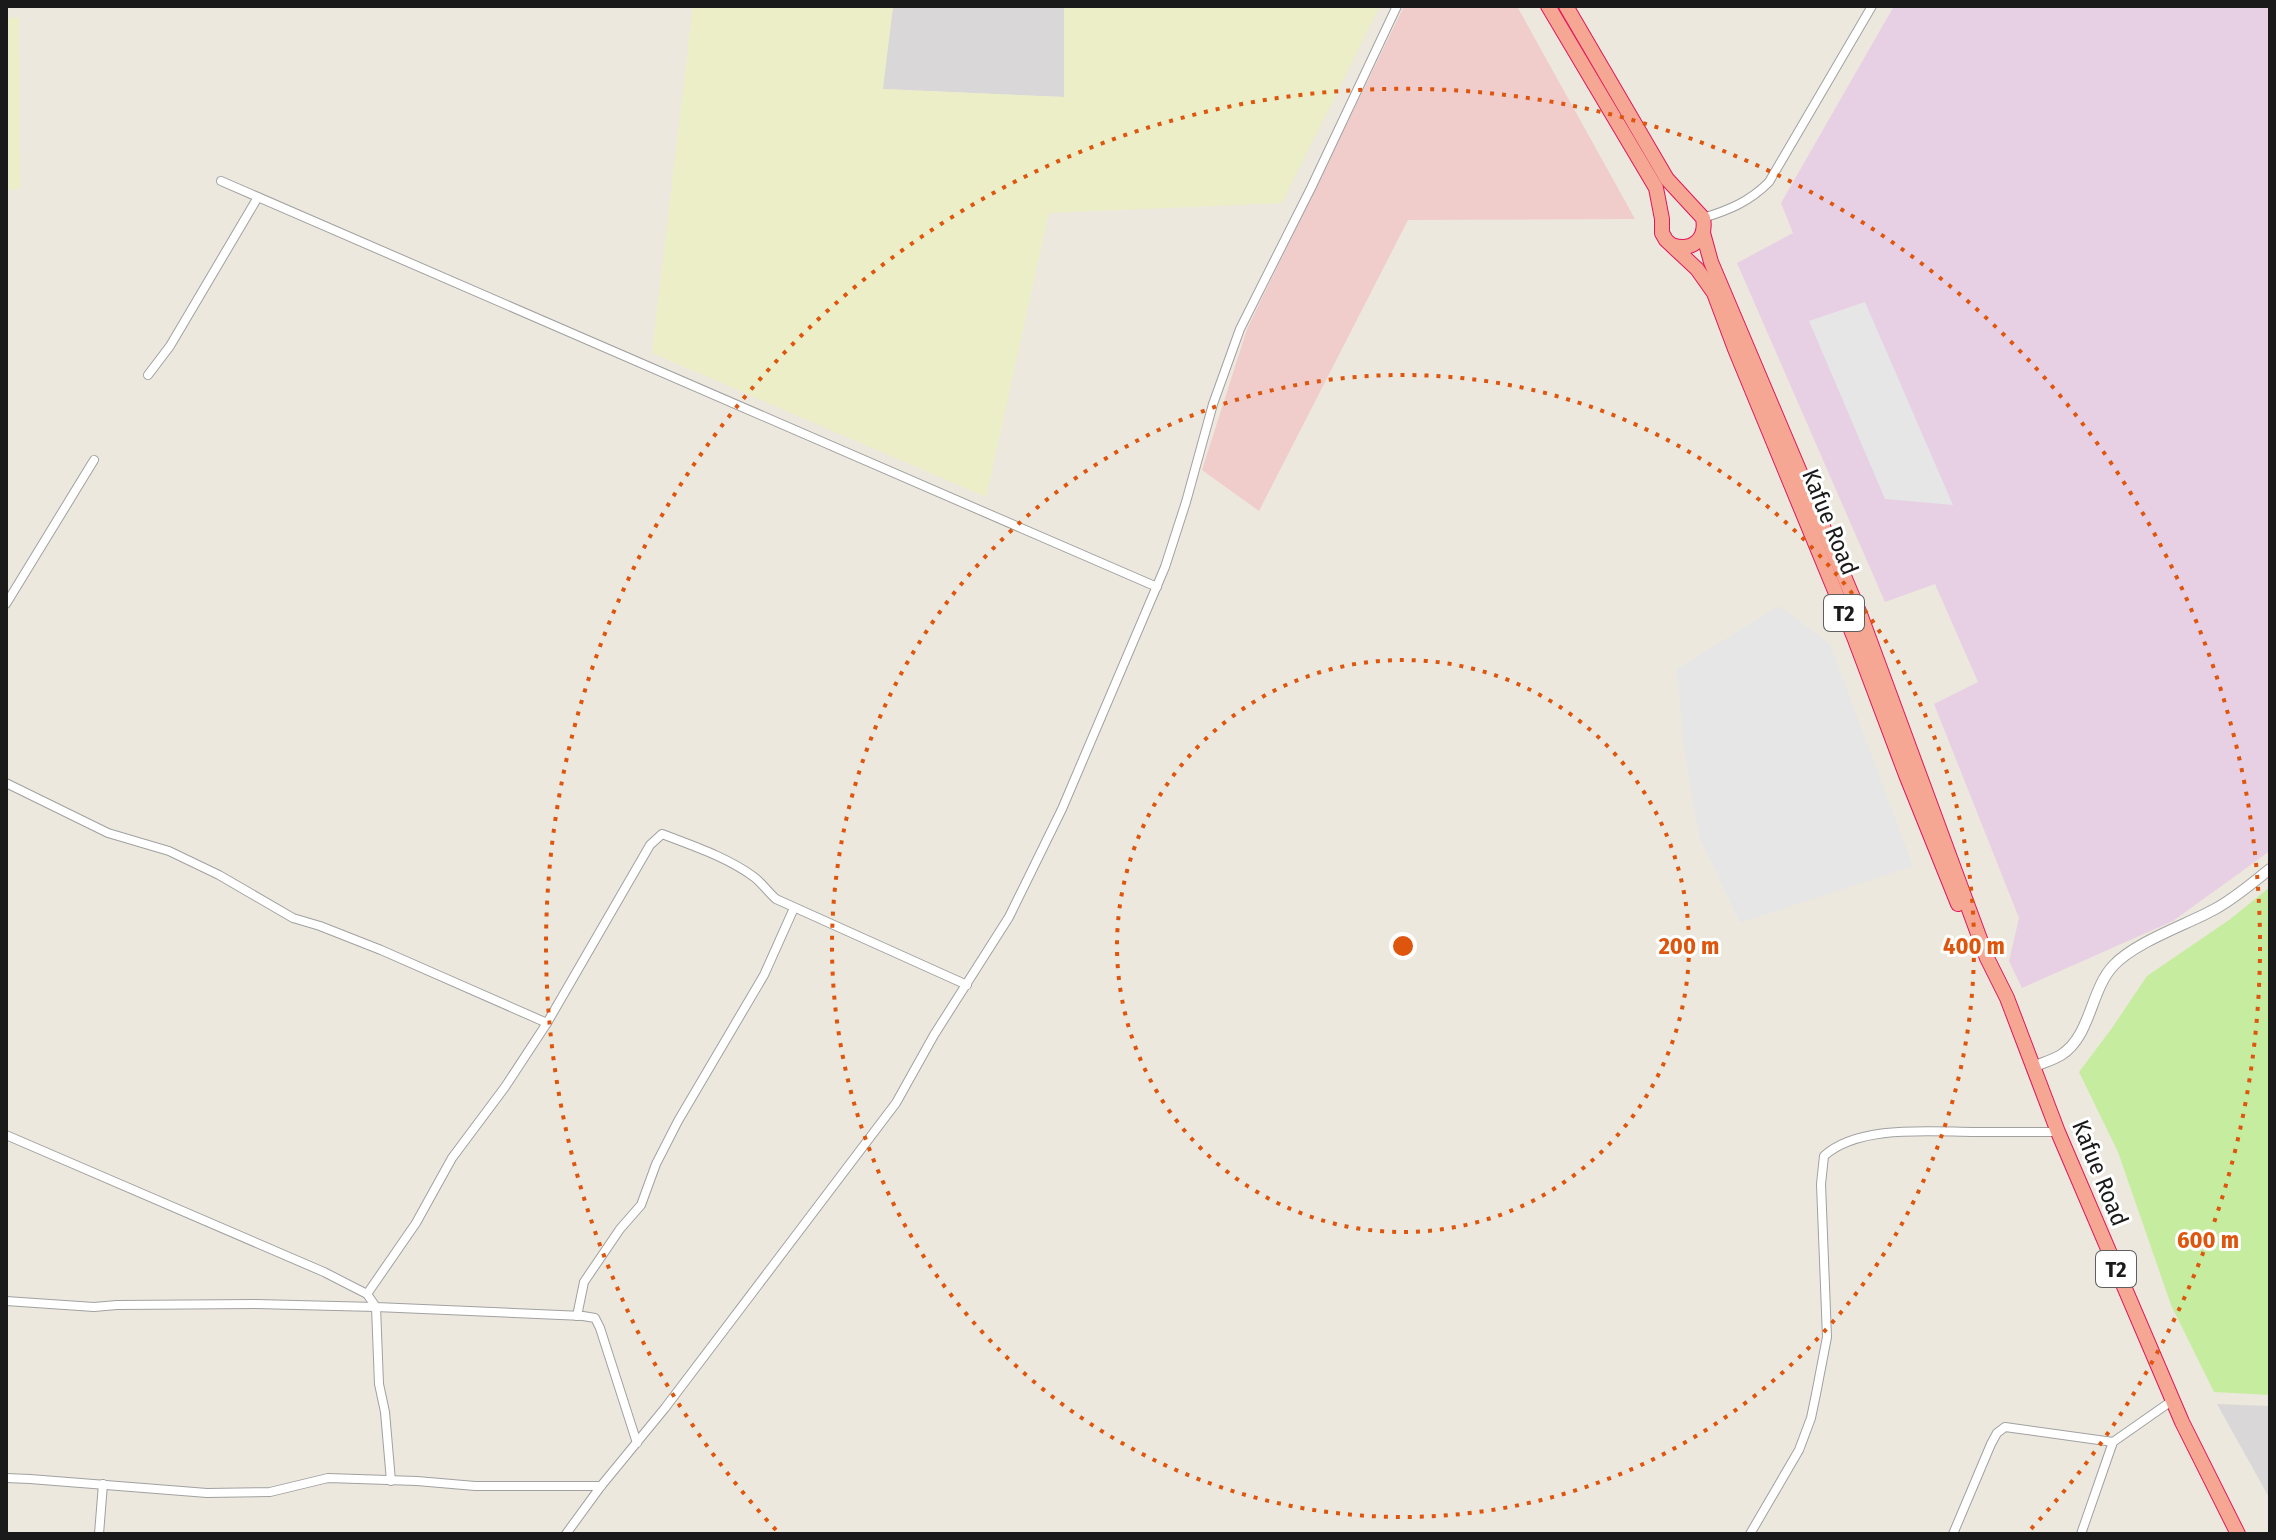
<svg xmlns="http://www.w3.org/2000/svg" width="2276" height="1540" font-family="'Fira Sans Condensed',sans-serif">
	<style>
		.residential { fill: #d9d7d7 }
		.commercial { fill: #f0cdcb }
		.industrial { fill: #e7d0e3 }
		.farmland { fill: #eceec7 }
		.grass { fill: #c6ed9f }
		.parking { fill: #e6e6e6 }
		.lines { fill: none; stroke-linecap: round; stroke-linejoin: round }
		.minor-casing { stroke: #a1a1a1; stroke-width: 10 }
		.tertiary-casing { stroke: #a1a1a1; stroke-width: 12 }
		.trunk-casing { stroke: #e1165d; stroke-width: 16 }
		.minor { stroke: #fff; stroke-width: 8 }
		.tertiary { stroke: #fff; stroke-width: 10 }
		.trunk { stroke: #f6a793; stroke-width: 14 }
		.ring { fill: none; stroke: #de560d; stroke-width: 4; stroke-dasharray: 4 8 }
		.labels { text-anchor: middle; dominant-baseline: central; stroke-width: 6; stroke-linejoin: round; paint-order: stroke }
		.shield { fill: #fff; stroke: #5f5f5f; stroke-width: 2 }
		.shield-label { font-size: 22px; font-weight: bold; fill: #1a1a1a }
		.street-label { font-size: 24px; fill: #1a1a1a; stroke: #fff }
		.centre { fill: #de560d; stroke: #fff; stroke-width: 4 }
		.ring-label { font-size: 24px; text-anchor: middle; font-weight: bold; fill: #de560d; stroke: #fff; stroke-width: 6; stroke-linejoin: round; paint-order: stroke }
	</style>
	<rect width="100%" height="100%" fill="#ede8de"/>
	<g class="residential">
		<path d="M893,6H1064V97L882,89Z"/>
		<path d="M2217,1404L2270,1406V1499Z"/>
	</g>
	<path class="commercial" d="M1404,6H1517L1635,219L1408,220L1259,511L1202,470L1247,329Z"/>
	<path class="industrial" d="M1894,6H2270V851L2173,921L2022,988L2009,961L2019,918L1934,704L1978,682L1935,584L1885,602L1737,263L1793,233L1781,203Z"/>
	<g class="farmland">
		<path d="M693,6H893L883,89L1064,97V6H1380L1282,203L1049,213L986,497L652,353Z"/>
		<path d="M19,17L20,188L6,191V19Z"/>
	</g>
	<path class="grass" d="M2270,887V1395L2214,1392L2171,1305L2118,1152L2079,1072L2112,1028L2147,976L2229,920Z"/>
	<g class="parking">
		<path d="M1865,302L1953,505L1885,499L1809,321Z"/>
		<path d="M1779,606L1830,644L1913,866L1740,923L1699,836L1683,740L1677,669Z"/>
	</g>
	<g class="lines">
		<defs>
			<g id="minor">
				<path d="M221,181L1157,587"/>
				<path d="M1703,218C1729,210 1749,202 1769,182L1872,6"/>
				<path d="M148,375L170,346L258,197"/>
				<path d="M6,604L94,460"/>
				<path d="M6,783L108,833L169,851L219,875L293,918L320,926L381,950L547,1023"/>
				<path d="M6,1135L324,1272L367,1294"/>
				<path d="M6,1301L94,1307L117,1305L256,1304L376,1307L379,1384L385,1412L391,1481"/>
				<path d="M577,1316L584,1282L620,1229L641,1205L656,1164L678,1121L764,975L794,908"/>
				<path d="M637,1443L600,1328L595,1318L583,1316L376,1307L367,1294L416,1223L452,1158L505,1087L547,1023L650,845L662,834C693,846 727,857 754,877C762,883 768,892 776,899L967,985"/>
				<path d="M6,1478L30,1479L207,1493L270,1492L328,1478L417,1481L475,1486H601"/>
				<path d="M99,1534L103,1484"/>
				<path d="M566,1534L601,1486L665,1408L896,1103L934,1035L1009,917L1062,809L1165,567L1186,502L1213,404L1240,329L1311,188L1397,6"/>
				<path d="M1750,1534L1799,1450L1811,1418L1816,1394L1827,1337L1821,1184L1824,1156C1859,1124 1932,1132 1976,1132C2003,1132 2031,1132 2058,1132"/>
				<path d="M1953,1534L1991,1444L1997,1433L2005,1427L2113,1442"/>
				<path d="M2081,1534L2113,1442L2173,1400"/>
			</g>
			<path id="tertiary" d="M2033,1067C2042,1063 2053,1060 2061,1055C2091,1036 2090,991 2113,966C2135,942 2186,925 2215,909C2235,898 2252,883 2270,869"/>
			<g id="trunk">
				<path d="M1548,6L1656,188L1662,219V233L1666,240L1697,269L1714,293L1735,349L1854,637L1906,775L1958,904"/>
				<path d="M1566,6L1667,179L1703,218C1707,239 1692,252 1672,245"/>
				<path d="M1703,233L1711,262L1860,614L1987,958L2007,998L2058,1132L2182,1422L2238,1534"/>
			</g>
		</defs>
		<use href="#minor" class="minor-casing"/>
		<use href="#tertiary" class="tertiary-casing"/>
		<use href="#trunk" class="trunk-casing"/>
		<use href="#minor" class="minor"/>
		<use href="#tertiary" class="tertiary"/>
		<use href="#trunk" class="trunk"/>
	</g>
	<g class="ring">
		<circle cx="1403" cy="946" r="286"/>
		<circle cx="1403" cy="946" r="571"/>
		<path d="M776 1530A857 857 0 1 1 2030 1530"/>
	</g>
	<g class="labels">
		<g class="shield">
			<rect x="1824" y="595" width="40" height="36" rx="6"/>
			<rect x="2096" y="1251" width="40" height="36" rx="6"/>
		</g>
		<g class="shield-label">
			<text x="1844" y="613">T2</text>
			<text x="2116" y="1269">T2</text>
		</g>
		<g class="street-label">
			<text transform="translate(1830 522) rotate(68)">Kafue Road</text>
			<text transform="translate(2100 1173) rotate(68)">Kafue Road</text>
		</g>
	</g>
	<circle cx="1403" cy="946" r="12" class="centre"/>
	<g class="ring-label">
		<text x="1689" y="954">200 m</text>
		<text x="1974" y="954">400 m</text>
		<text x="2208" y="1248">600 m</text>
	</g>
	<rect width="2276" height="1540" fill="none" stroke="#1a1a1a" stroke-width="16"/>
</svg>
